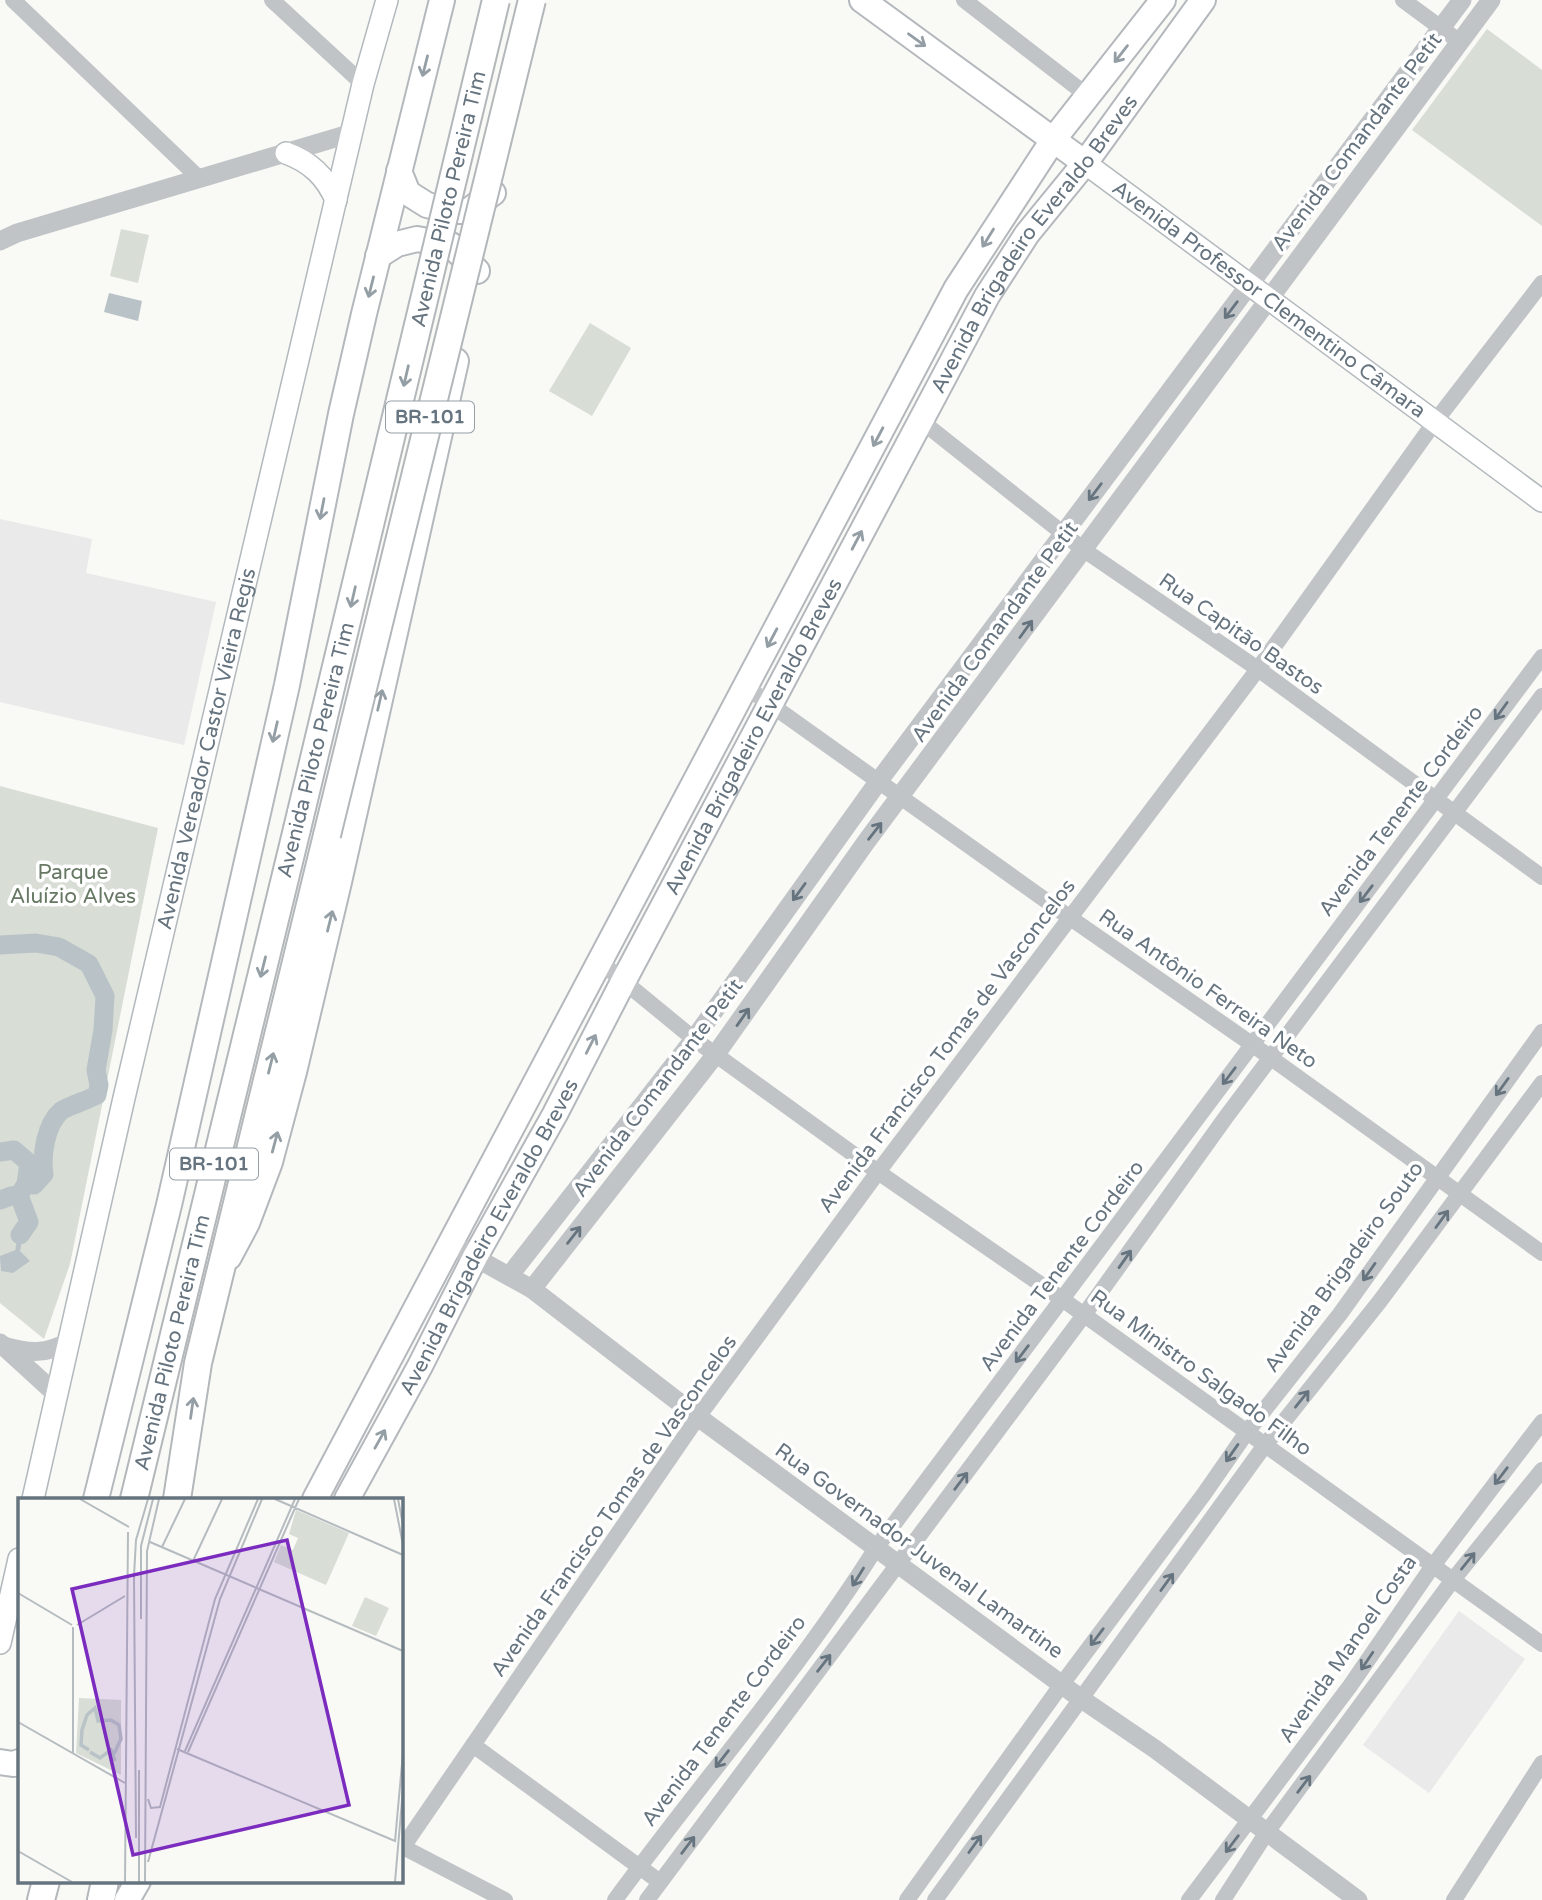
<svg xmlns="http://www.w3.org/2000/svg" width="1542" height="1900" font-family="'Varela Round',sans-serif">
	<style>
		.built { fill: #e9eae9 }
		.green { fill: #d8ddd6 }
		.water { fill: #b9c3c7 }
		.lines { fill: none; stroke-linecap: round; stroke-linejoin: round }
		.stream { stroke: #b9c3c7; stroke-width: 5 }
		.canal { stroke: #b9c3c7; stroke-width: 19 }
		.secondary-casing { stroke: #b2b8bc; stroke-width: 24 }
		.primary-casing { stroke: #b4b8bc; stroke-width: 28 }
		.trunk-casing { stroke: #b3b7ba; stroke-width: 30 }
		.minor { stroke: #c0c4c7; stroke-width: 16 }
		.tertiary { stroke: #c0c4c7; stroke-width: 19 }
		.secondary { stroke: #fff; stroke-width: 21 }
		.primary { stroke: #fff; stroke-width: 24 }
		.trunk { stroke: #fff; stroke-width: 26 }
		.trunk-bridge-casing { stroke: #b3b7ba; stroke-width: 30; stroke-linecap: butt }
		.trunk-bridge { stroke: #fff; stroke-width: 26 }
		.oneway { stroke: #949ea5 }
		.oneway2 { stroke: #66747f }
		.labels { text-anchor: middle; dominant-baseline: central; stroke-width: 7; stroke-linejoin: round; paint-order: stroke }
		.shield { fill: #fff; stroke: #949ea5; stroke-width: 2 }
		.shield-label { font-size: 19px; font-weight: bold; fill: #66747f }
		.street-label { font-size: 21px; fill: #66747f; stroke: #fff }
		.park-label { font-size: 21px; fill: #677864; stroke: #fff }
		.inset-river { fill: none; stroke: #b9c3c7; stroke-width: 3.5 }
		.inset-road { fill: none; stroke: #b5bcbf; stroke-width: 2 }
		.view { fill: #7b2cbf; fill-opacity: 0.15; stroke: #7b2cbf; stroke-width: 3.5 }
		.inset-edge { fill: none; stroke: #66747f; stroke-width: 3.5 }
	</style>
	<rect width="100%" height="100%" fill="#f9f9f6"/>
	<g class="built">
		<path d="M0,519L92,539L86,573L216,602L184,745L0,702Z"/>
		<path d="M1459,1611L1525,1659L1429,1793L1363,1745Z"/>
	</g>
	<g class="green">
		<path d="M1487,29L1542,70V226L1412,130Z"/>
		<path d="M121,229L149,235L138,283L110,276Z"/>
		<path d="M590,323L631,348L592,416L549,391Z"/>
		<path d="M0,786L158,828L70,1264L44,1339L0,1303Z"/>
	</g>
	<g class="water">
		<path d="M109,293L142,301L138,321L104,312Z"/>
		<path d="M18,1249L30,1261L13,1273L1,1271L0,1256Z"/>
	</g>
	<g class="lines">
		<path class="stream" d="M18,1249L20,1235"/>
		<g class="canal">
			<path d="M0,945L36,943L59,947L89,964L105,996L103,1030L96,1070L99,1085L97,1095C90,1099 64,1108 61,1111C46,1124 41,1155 44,1174L34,1185L26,1184"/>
			<path d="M0,1152L14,1150L29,1163L26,1184L19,1195L29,1222L20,1235"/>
			<path d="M0,1200L11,1196L19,1195"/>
		</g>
		<defs>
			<g id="secondary">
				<path d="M286,153C311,162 326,177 336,200"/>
				<path id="s1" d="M1085,163L1542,501"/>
				<path id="s2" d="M33,1499L124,1098L363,84L387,0"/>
				<path d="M0,1643L19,1559"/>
			</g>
			<g id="primary">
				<path d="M862,0L1085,163"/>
				<path d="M399,171L408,193L427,205L451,211H468L493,193"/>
				<path d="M378,256L397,244L417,239L451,245L477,271"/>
				<path d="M229,1257L247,1223L270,1162L294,1072L339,882L456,361"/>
				<path d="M96,1499L169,1205L287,685L341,414L364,314L442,0"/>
				<path d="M315,1499L956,289L1053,140L1163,0"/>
				<path id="s3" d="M347,1499L420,1366L475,1257L555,1114L624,980L987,296L1027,234L1085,163L1203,0"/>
				<path d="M0,1762L13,1764L19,1762"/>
				<path d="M127,1900L138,1881"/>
			</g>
			<g id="trunk">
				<path id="s4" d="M134,1499L297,829"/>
				<path d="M177,1499L198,1363L327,835"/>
				<path d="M41,1900L46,1881"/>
				<path d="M101,1900L105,1881"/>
			</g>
		</defs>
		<use href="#secondary" class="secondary-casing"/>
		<use href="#primary" class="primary-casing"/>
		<use href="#trunk" class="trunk-casing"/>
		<g class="minor">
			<path d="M13,0L200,179"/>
			<path d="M272,0L363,84"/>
			<path d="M964,0L1088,96"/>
			<path d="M1403,0L1460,42"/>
			<path d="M920,420L1084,550L1258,669L1542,877"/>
			<path d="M746,687L1069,917L1253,1045L1542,1253"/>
			<path d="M599,961L694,1039L878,1172L1062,1299L1542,1644"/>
			<path d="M473,1745L660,1882"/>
			<path d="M401,1846L505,1900"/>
			<path d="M403,1847L698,1417L878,1172L1258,669L1434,423L1542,283"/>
			<path d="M615,1900C701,1782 798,1672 876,1548L1542,657"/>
			<path d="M647,1900L1084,1315L1226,1117L1542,696"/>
			<path d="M907,1900L1062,1684L1204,1494L1247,1432L1340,1314L1542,1032"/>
			<path d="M935,1900L1265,1445L1380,1301L1542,1083"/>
			<path d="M1189,1900L1350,1686L1432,1567L1542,1422"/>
			<path d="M1223,1900L1267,1832L1452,1581L1542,1470"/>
			<path d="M1454,1900L1542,1763"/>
		</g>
		<g class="tertiary">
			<path d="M0,241L17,233L352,133"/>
			<path d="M451,1244L532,1289L698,1417L1080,1698L1155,1749L1358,1900"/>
			<path d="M510,1275L694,1039L878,782L1462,0"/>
			<path d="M532,1289L716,1054L866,842L1491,0"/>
			<path d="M0,1343L57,1395"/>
			<path d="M4,1346C28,1353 47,1355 69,1341"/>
		</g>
		<use href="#secondary" class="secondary"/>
		<use href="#primary" class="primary"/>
		<use href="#trunk" class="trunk"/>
		<defs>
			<g id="trunk-bridge">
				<path id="s5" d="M297,829L496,0"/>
				<path d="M327,835L532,0"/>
			</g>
		</defs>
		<use href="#trunk-bridge" class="trunk-bridge-casing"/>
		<use href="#trunk-bridge" class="trunk-bridge"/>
	</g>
	<defs><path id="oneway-shaft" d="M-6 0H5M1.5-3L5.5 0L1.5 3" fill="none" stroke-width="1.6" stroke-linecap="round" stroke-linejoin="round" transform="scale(1.75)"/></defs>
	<g class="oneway">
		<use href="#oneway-shaft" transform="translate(917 40) rotate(36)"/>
		<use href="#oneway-shaft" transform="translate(1121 54) rotate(128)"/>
		<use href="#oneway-shaft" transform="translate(425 66) rotate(104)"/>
		<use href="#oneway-shaft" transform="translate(988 238) rotate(122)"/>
		<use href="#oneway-shaft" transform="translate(371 287) rotate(104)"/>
		<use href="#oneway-shaft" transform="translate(406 376) rotate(103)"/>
		<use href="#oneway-shaft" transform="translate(878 437) rotate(118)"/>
		<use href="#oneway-shaft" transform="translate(322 509) rotate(101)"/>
		<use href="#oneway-shaft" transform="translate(857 540) rotate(-62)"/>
		<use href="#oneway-shaft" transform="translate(353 597) rotate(103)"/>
		<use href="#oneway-shaft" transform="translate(772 638) rotate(118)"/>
		<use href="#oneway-shaft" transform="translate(380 700) rotate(-77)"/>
		<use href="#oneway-shaft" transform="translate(275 732) rotate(103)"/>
		<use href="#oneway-shaft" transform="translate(330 921) rotate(-76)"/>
		<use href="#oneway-shaft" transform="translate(263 967) rotate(104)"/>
		<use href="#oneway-shaft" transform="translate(591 1044) rotate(-63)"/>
		<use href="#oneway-shaft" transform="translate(271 1063) rotate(-76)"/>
		<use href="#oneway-shaft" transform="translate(275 1142) rotate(-75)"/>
		<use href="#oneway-shaft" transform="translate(192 1408) rotate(-82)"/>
		<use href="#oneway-shaft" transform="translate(380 1439) rotate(-61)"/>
	</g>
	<g class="oneway2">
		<use href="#oneway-shaft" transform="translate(1231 310) rotate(127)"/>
		<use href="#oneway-shaft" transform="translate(1095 492) rotate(127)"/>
		<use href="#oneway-shaft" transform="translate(1026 629) rotate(-54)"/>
		<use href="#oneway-shaft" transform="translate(1501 711) rotate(126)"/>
		<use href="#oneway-shaft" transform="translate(875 831) rotate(-52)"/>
		<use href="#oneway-shaft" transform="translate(799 892) rotate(126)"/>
		<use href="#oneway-shaft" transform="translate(1366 894) rotate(127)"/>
		<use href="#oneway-shaft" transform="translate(743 1017) rotate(-55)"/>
		<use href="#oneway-shaft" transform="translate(1229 1076) rotate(127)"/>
		<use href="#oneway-shaft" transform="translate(1502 1087) rotate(126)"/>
		<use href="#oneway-shaft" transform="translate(1442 1219) rotate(-54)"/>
		<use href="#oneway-shaft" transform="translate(574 1235) rotate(-52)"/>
		<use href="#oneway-shaft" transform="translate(1125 1259) rotate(-55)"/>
		<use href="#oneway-shaft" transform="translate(1369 1272) rotate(125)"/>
		<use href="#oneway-shaft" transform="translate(1022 1354) rotate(127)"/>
		<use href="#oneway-shaft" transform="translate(1302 1399) rotate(-51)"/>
		<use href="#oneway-shaft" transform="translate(1232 1453) rotate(125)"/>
		<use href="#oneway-shaft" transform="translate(1501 1476) rotate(127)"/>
		<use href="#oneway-shaft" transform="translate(961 1481) rotate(-53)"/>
		<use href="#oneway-shaft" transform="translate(1468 1561) rotate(-51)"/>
		<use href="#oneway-shaft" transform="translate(858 1577) rotate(122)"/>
		<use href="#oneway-shaft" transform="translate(1167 1582) rotate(-54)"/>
		<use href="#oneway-shaft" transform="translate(1097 1637) rotate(127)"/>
		<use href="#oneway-shaft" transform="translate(1367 1661) rotate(124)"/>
		<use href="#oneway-shaft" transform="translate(824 1663) rotate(-52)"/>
		<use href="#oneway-shaft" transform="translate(722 1759) rotate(128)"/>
		<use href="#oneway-shaft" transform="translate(1304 1784) rotate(-53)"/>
		<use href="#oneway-shaft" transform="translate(975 1844) rotate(-54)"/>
		<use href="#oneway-shaft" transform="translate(1232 1844) rotate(127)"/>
		<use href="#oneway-shaft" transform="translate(688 1845) rotate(-53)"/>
	</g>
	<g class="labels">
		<g class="shield">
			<rect x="386" y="401.5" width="88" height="31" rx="5"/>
			<rect x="170" y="1148.5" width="88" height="31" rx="5"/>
		</g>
		<g class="shield-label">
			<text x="430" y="417">BR-101</text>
			<text x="214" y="1164">BR-101</text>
		</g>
		<g class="street-label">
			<text transform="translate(1357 142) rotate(-53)">Avenida Comandante Petit</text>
			<text stroke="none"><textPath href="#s5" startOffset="648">Avenida Piloto Pereira Tim</textPath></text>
			<text stroke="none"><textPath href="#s3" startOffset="1432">Avenida Brigadeiro Everaldo Breves</textPath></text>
			<text stroke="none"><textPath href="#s1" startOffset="229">Avenida Professor Clementino Câmara</textPath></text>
			<text transform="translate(995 632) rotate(-54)">Avenida Comandante Petit</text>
			<text transform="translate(1241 634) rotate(35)">Rua Capitão Bastos</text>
			<text stroke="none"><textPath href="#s3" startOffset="864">Avenida Brigadeiro Everaldo Breves</textPath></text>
			<text stroke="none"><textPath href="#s2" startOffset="770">Avenida Vereador Castor Vieira Regis</textPath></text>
			<text transform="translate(316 750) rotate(-76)">Avenida Piloto Pereira Tim</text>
			<text transform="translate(1401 811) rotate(-53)">Avenida Tenente Cordeiro</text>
			<text transform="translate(1208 989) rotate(35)">Rua Antônio Ferreira Neto</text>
			<text transform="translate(947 1046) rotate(-53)">Avenida Francisco Tomas de Vasconcelos</text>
			<text transform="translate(658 1088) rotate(-53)">Avenida Comandante Petit</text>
			<text stroke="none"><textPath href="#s3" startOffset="298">Avenida Brigadeiro Everaldo Breves</textPath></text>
			<text transform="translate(1062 1266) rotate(-53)">Avenida Tenente Cordeiro</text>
			<text transform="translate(1344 1267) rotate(-54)">Avenida Brigadeiro Souto</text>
			<text stroke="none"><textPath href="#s4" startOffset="161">Avenida Piloto Pereira Tim</textPath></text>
			<text transform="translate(1201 1373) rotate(36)">Rua Ministro Salgado Filho</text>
			<text transform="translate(614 1506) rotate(-55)">Avenida Francisco Tomas de Vasconcelos</text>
			<text transform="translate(919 1551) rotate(36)">Rua Governador Juvenal Lamartine</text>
			<text transform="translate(1348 1649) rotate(-55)">Avenida Manoel Costa</text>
			<text transform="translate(724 1721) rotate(-53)">Avenida Tenente Cordeiro</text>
		</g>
		<g class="park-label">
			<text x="73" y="872">Parque<tspan x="73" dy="24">Aluízio Alves</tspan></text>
		</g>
	</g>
	<g transform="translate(18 1498)">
		<rect width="385" height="385" fill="#f9f9f6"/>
		<path d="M278,12L331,35L308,87L256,64L263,47L275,52L280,40L271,36ZM347,99L371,110L358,138L334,128ZM61,200L103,202V277L58,255Z" fill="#d8ddd6"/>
		<path class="inset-river" d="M71,252L63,247L64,232L69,217L77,210L80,223L93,222L101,227L103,241L96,256M72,254L82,260L93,252L97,263"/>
		<path class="inset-road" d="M62,1L111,29M257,1L385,57M376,1L385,47M380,1L385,27M132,44L385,153M144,49L167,1M175,63L204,1M0,95L54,127M123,121V48L135,1M59,127L107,98M55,129V256M0,224L107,285M159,251L377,343L385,255M167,253L277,1M170,254L281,1M130,301L133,310L142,309L197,101L240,1M118,340L116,78L118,42L130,1M0,353L54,384M130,364L202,101L244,1M107,384L110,34M121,384V272M127,384L129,53L141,1M377,384L385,291"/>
		<path class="view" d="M269,42L331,307L115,357L54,91Z"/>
		<rect width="385" height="385" class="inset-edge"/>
	</g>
</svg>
